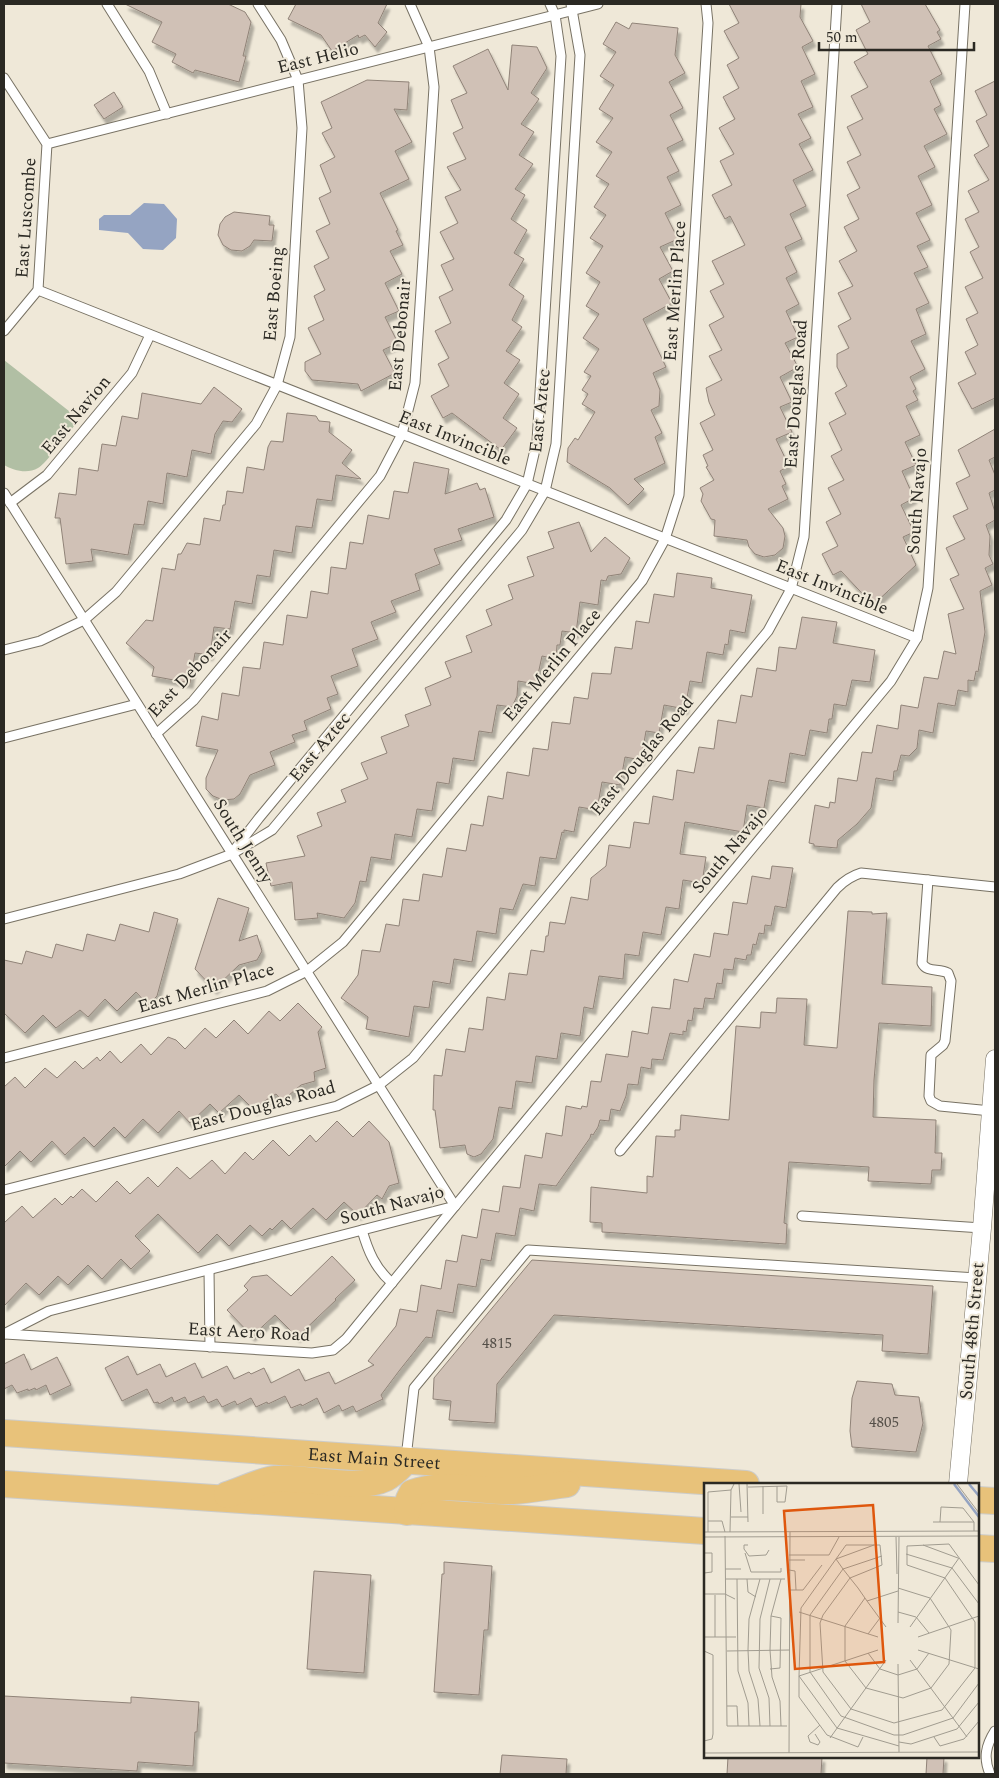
<svg xmlns="http://www.w3.org/2000/svg" width="999" height="1778" font-family="Spectral,serif">
	<style>
		.green { fill: #b1bfa4 }
		.water { fill: #95a4c2 }
		.building { fill: #d0c1b6; stroke: #908378; filter: url(#shadow) }
		.lines { fill: none; stroke-linecap: round; stroke-linejoin: round }
		.lane-casing { stroke: #787264; stroke-width: 11 }
		.street-casing { stroke: #787264; stroke-width: 19 }
		.primary-casing { stroke: #ccccca; stroke-width: 28 }
		.lane { stroke: #fff; stroke-width: 9 }
		.street { stroke: #fff; stroke-width: 18 }
		.primary { stroke: #e8c27a; stroke-width: 26 }
		.labels { text-anchor: middle; dominant-baseline: central; stroke-width: 4; stroke-linejoin: round; paint-order: stroke }
		.number-label { font-size: 15px; fill: #544f48 }
		.street-label { font-size: 18px; fill: #2b2923; stroke: #efe8d8 }
		.inset-river { fill: none; stroke: #95a4c2; stroke-width: 2.5 }
		.inset-road { fill: none; stroke: #a19c90; stroke-width: 1 }
		.view { fill: #df570d; fill-opacity: 0.15; stroke: #df570d; stroke-width: 2.5 }
		.inset-edge { fill: none; stroke: #2b2923; stroke-width: 2.5 }
	</style>
	<defs>
		<filter id="shadow"><feDropShadow dx="3" dy="5.5" stdDeviation="1" flood-color="#0004"/></filter>
	</defs>
	<rect width="100%" height="100%" fill="#efe8d8"/>
	<path class="green" d="M4,360L74,415L75,425C68,433 46,464 38,468C28,474 14,471 4,465Z"/>
	<path class="water" d="M144,203L164,204L177,219L176,238L163,250L143,249L128,233L99,230V219L104,215H130Z"/>
	<g class="building">
		<path d="M125,4H228L245,12L251,22L243,56H246L239,82L195,70L193,73L172,62L176,54L152,42L162,22Z"/>
		<path d="M296,4H387L378,23L387,32L375,47L365,35L359,38L358,35L332,51L321,35L288,19Z"/>
		<path d="M729,4H801L800,17L813,41L802,47L815,74L801,81L813,107L798,114L811,138L799,144L813,170L793,180L806,206L790,214L802,239L785,247L797,272L786,278L799,304L786,311L798,337L785,343L798,367L780,377L792,402L780,407L792,432L776,439L789,466L780,471L786,484L782,486L788,499L768,509L783,528L785,536L783,548L775,555L764,557L755,554L749,547L747,540L714,536L715,520L711,519L701,501L703,494L700,488L714,480L706,467L708,466L703,455L713,450L700,423L715,415L709,402L706,388L722,380L709,356L722,350L709,325L724,317L710,291L724,284L712,261L745,245L730,216L725,219L712,195L732,185L720,161L734,154L719,128L735,119L723,97L739,88L727,65L739,58L724,31L739,23Z"/>
		<path d="M861,4H925L940,30L937,32L941,39L928,46L942,74L930,81L941,105L934,109L947,134L924,146L935,167L918,176L932,205L916,213L930,240L917,246L928,267L914,273L929,303L916,309L926,334L911,341L925,369L910,377L916,389L913,391L918,400L906,406L920,435L905,442L916,465L902,471L914,498L901,505L914,532L903,537L916,565L873,605L841,571L833,575L822,554L838,546L826,522L841,514L828,488L844,480L831,456L842,450L829,423L846,414L835,393L847,386L837,367V354L849,348L838,326L851,319L838,293L853,286L839,261L857,251L844,227L859,219L847,195L860,188L847,162L861,155L847,127L863,119L851,96L868,87L854,62L868,54L856,30L870,22Z"/>
		<path d="M616,22L629,29L632,23L678,28L675,55L685,73L669,82L683,108L670,115L683,140L667,148L679,171L667,177L681,205L665,213L678,239L660,247L673,271L659,279L672,303L643,319L666,367L653,373L660,390L659,406L651,410L662,433L655,437L665,463L634,479L644,489L628,505L610,488L567,462L568,448L575,438L578,440L595,412L582,404L588,394L582,390L591,376L584,372L599,349L583,338L599,314L586,306L600,282L586,273L603,246L590,238L606,215L594,207L609,184L596,176L612,152L596,142L613,118L599,109L614,85L600,76L616,52L603,44Z"/>
		<path d="M512,45L537,47L547,68L531,93L539,99L521,124L534,132L519,155L533,164L515,189L525,195L511,219L527,230L514,253L524,259L509,285L524,296L512,320L522,327L506,351L520,360L504,383L519,394L503,418L517,428L501,450L452,413L443,418L431,396L449,386L438,364L449,358L435,331L451,323L439,297L453,290L441,265L454,259L440,232L458,223L445,197L461,190L447,167L466,159L453,133L463,128L451,100L467,93L453,66L488,49L508,90Z"/>
		<path d="M367,80L409,82L407,110L394,109L412,142L395,151L409,179L380,193L398,230L396,231L403,245L390,251L402,274L385,283L399,311L385,317L398,343L383,350L395,373L361,391L358,384L312,380L305,371V362L321,354L308,328L324,320L314,296L325,290L314,266L329,258L316,231L330,224L319,198L331,192L320,165L335,157L322,133L332,128L321,102Z"/>
		<path d="M995,81V398L972,409L958,383L976,374L965,352L978,345L966,319L978,313L965,287L983,278L970,252L979,247L965,219L979,212L968,191L989,180L974,155L989,146L976,121L987,115L975,91Z"/>
		<path d="M114,92L123,107L104,119L94,105Z"/>
		<path d="M234,212L270,216L269,225H274L272,241L254,240L250,246L242,251L231,250L223,245L218,235L220,224L225,217Z"/>
		<path d="M214,387L242,409L232,422L223,421L215,434L211,454L192,450L187,477L167,473L163,504L148,501L144,525L134,524L128,555L91,549L93,561L66,564L60,518H55L59,493L76,495L79,468L98,471L102,444L116,446L122,416L138,419L142,393L201,404Z"/>
		<path d="M287,413L316,416L319,421L330,422L329,432L352,450L342,463L361,479L336,475L332,501L317,499L312,528L296,526L292,553L274,550L270,577L257,575L252,604L235,601L230,629L214,627L210,655L195,653L190,683L152,676L154,667L126,643L146,620L153,621L162,568L175,570L178,554H181L187,543L200,545L204,518L220,521L223,505H225L227,491L243,493L247,467L264,470L268,447L271,441L283,442Z"/>
		<path d="M995,429V457L989,460L995,475V490L989,493L995,512V520L986,525L990,536L989,555L993,564L985,568L992,585L980,591L985,632L978,672L976,671L974,681L968,680V692L958,690L955,706L938,703L933,733L919,730L917,748L909,756L901,755L897,771H894L893,781L876,778L871,808L857,824L838,840L837,848L814,846V844L809,843L815,805L829,808L830,802L835,803L838,778L857,781L862,752L872,753L877,725L898,729L901,705L918,708L924,677L938,679L944,651L956,654L948,614L964,609L950,579L959,575L946,548L965,539L953,516L968,509L956,483L970,476L958,450Z"/>
		<path d="M414,462L449,469L445,494L477,483L480,490L485,488L494,517L458,529L462,540L434,549L440,564L415,574L420,590L391,601L396,612L371,622L378,639L352,649L358,666L331,676L338,694L327,698L331,709L304,721L307,730L292,735L295,742L270,752L275,765L250,775L240,794L234,799L223,800L213,796L206,789V778L218,750L196,746L202,716L218,720L222,693L239,696L243,667L260,669L264,642L283,645L287,615L307,618L311,591L328,594L331,567L346,569L350,542L363,544L368,515L389,519L394,491L408,493Z"/>
		<path d="M579,522L591,552L605,537L630,558L621,574L608,576L606,581L601,580L598,605L580,602L576,633L562,631L560,645H557L556,659L542,656L536,684L518,681L517,696L512,707L497,705L492,733L479,731L474,761L453,758L449,784L437,782L432,811L417,809L412,837L395,834L391,860L371,857L366,882L360,881L355,903L344,918L317,913L318,918L295,920L292,882L271,886L266,863L305,856L297,836L322,826L317,813L346,802L341,790L368,779L361,763L387,753L381,737L409,726L405,715L431,705L425,688L451,677L445,662L472,652L466,636L492,625L486,610L513,599L508,585L534,576L527,557L554,548L548,532Z"/>
		<path d="M677,573L712,578L711,588L752,595L745,633L730,630L728,645L725,644L723,655L707,652L702,683L690,681L685,709L664,705L659,733L646,731L641,760L625,757L620,785L602,782L597,810L579,807L574,832L564,830V833L562,832L556,859L540,857L535,886L523,884L513,910L500,908L496,934L477,931L472,962L454,959L450,984L433,981L429,1008L414,1006L409,1037L366,1029L368,1017L341,998L358,975L362,950L380,952L386,924L399,926L403,899L419,901L423,874L442,877L447,848L466,851L471,824L483,826L488,796L503,799L507,772L529,776L533,748L548,750L552,722L570,724L574,697L588,699L592,673L611,674L615,647L632,649L636,621L649,623L654,594L674,597Z"/>
		<path d="M802,617L837,622L833,643L875,650L870,682L852,680L846,706L834,704L832,719H829L827,733L810,730L805,756L790,753L785,783L769,780L764,808L747,805L743,832L685,822L680,854L706,857L702,883L683,880L679,909L666,907L661,935L643,932L639,956L625,954L623,979L599,976L593,1009L584,1007L580,1036L561,1033L557,1059L536,1056L532,1083L516,1081L512,1109L499,1107L493,1139L481,1154L474,1157L467,1154L465,1145L440,1148L435,1110H433L434,1075L442,1076L446,1049L465,1052L469,1028L483,1030L487,997L505,1000L509,973L527,975L531,950L544,952L546,936H548L550,922L565,924L571,897L588,900L591,878L606,866L609,845L630,848L634,822L649,824L653,796L673,800L677,770L694,773L699,747L714,749L718,720L736,723L741,695L752,697L757,668L776,671L779,647L796,649Z"/>
		<path d="M772,866L793,868L786,908L775,906L771,926L765,925L764,934L759,933L756,945L753,944L751,955H747L746,960L735,958L733,970L724,969L722,984L717,983L714,999L705,998L703,1009L694,1008L692,1021L688,1020L686,1032L683,1031V1035L670,1033L663,1060L652,1059L651,1069L641,1067L638,1085L628,1084L626,1096L620,1111L611,1109L609,1121L600,1120L598,1127L593,1135L591,1134L590,1138L556,1186L539,1184L534,1211L520,1208L515,1236L496,1233L491,1261L481,1259L476,1287L458,1284L453,1313L437,1310L432,1338L426,1337L399,1371L381,1395L383,1399L356,1412L353,1406L342,1411L339,1405L324,1413L317,1398L302,1406L301,1404L291,1408L285,1396L268,1404L267,1402L256,1407L251,1398L237,1405L235,1401L222,1407L217,1399L208,1403L204,1396L188,1403L185,1397L174,1402L172,1397L159,1404L158,1402L154,1403L147,1389L122,1401L105,1368L128,1356L137,1375L160,1364L166,1377L195,1363L202,1378L227,1366L234,1379L249,1372L251,1374L264,1368L271,1383L299,1369L305,1381L329,1372L335,1384L374,1365L368,1361L396,1326L400,1309L417,1312L421,1285L441,1289L446,1260L457,1262L462,1235L477,1238L482,1209L499,1212L503,1186L520,1188L525,1155L542,1158L546,1133L562,1136L566,1106L581,1109L582,1106L587,1107L591,1081L601,1082L606,1054L628,1057L632,1031L648,1034L652,1007L670,1009L674,979L688,982L694,954L710,957L714,933L728,935L733,902L747,904L752,876L770,879Z"/>
		<path d="M218,898L249,908L239,941L257,935L262,951L257,960L239,965L214,989L195,969Z"/>
		<path d="M848,911L872,912V914L887,913L882,984L932,987L931,1026L879,1023L874,1080L873,1117L936,1120L935,1153H942L941,1170H932L931,1184L868,1181L869,1167L789,1162L784,1223L787,1224L786,1244L602,1232V1223L590,1222L591,1187L647,1193V1176L653,1177L656,1136L675,1137V1130H680L681,1115L729,1120L736,1026L760,1028L761,1012L776,1013L777,998L807,999L804,1045L837,1048Z"/>
		<path d="M154,912L178,919L157,996L148,1005L136,992L117,1011L105,999L88,1017L80,1010L56,1028L43,1015L25,1033L4,1013V960L22,964L26,951L52,958L56,944L83,951L87,934L115,941L120,924L149,932Z"/>
		<path d="M298,1003L322,1027L318,1032L326,1068L314,1072L315,1081L301,1085L282,1101L276,1094L263,1102L254,1110L239,1095L219,1113L210,1104L190,1123L179,1111L158,1133L143,1119L125,1138L114,1127L94,1147L84,1137L65,1155L52,1141L31,1162L20,1151L4,1167V1087L15,1077L25,1088L45,1068L57,1078L75,1061L83,1069L97,1057L100,1061L110,1051L121,1063L141,1044L151,1055L168,1037L176,1040L185,1049L205,1028L216,1038L234,1020L248,1034L269,1011L280,1021Z"/>
		<path d="M337,1121L353,1137L369,1121L389,1142L399,1183L389,1186L382,1199L377,1195L358,1215L344,1202L326,1220L313,1208L291,1229L282,1220L272,1230L270,1228L262,1236L250,1225L229,1246L217,1234L198,1253L158,1214L135,1236L150,1251L131,1269L121,1259L102,1279L88,1265L68,1285L58,1276L39,1295L26,1283L4,1306V1223L22,1206L33,1218L55,1198L62,1205L71,1196L73,1198L82,1189L96,1202L117,1181L130,1194L148,1177L158,1187L177,1167L190,1179L212,1160L225,1174L245,1152L253,1160L273,1140L289,1156L310,1135L316,1142Z"/>
		<path d="M332,1256L355,1280L335,1299L336,1300L297,1337L275,1315L252,1336L227,1310L248,1290L244,1286L252,1277L267,1275L291,1296Z"/>
		<path d="M532,1260L933,1286L928,1354L882,1351L883,1335L554,1315L497,1384L495,1423L449,1420L451,1401L433,1399L434,1378Z"/>
		<path d="M24,1354L31,1370L57,1357L71,1385L50,1395L46,1385L36,1390L35,1388L28,1391V1389L17,1393L12,1385L4,1389V1364Z"/>
		<path d="M857,1381L892,1384L895,1395L919,1397L923,1423L916,1452L852,1447L850,1431L852,1398Z"/>
		<path d="M444,1562L492,1566L488,1630H484L479,1695L434,1692L442,1574H444Z"/>
		<path d="M314,1571L371,1575L364,1673L307,1669Z"/>
		<path d="M4,1696L131,1703V1697L199,1702L197,1732H195L193,1766L138,1762L137,1771L4,1763Z"/>
		<path d="M502,1755L567,1759L566,1774H500Z"/>
		<path d="M728,1757H822L821,1774H727Z"/>
		<path d="M927,1757H944L943,1774H926Z"/>
	</g>
	<g class="lines">
		<defs>
			<g id="lane">
				<path d="M107,4L149,71L167,114"/>
				<path d="M4,78L47,144L38,290L4,331"/>
				<path d="M47,144L598,4"/>
				<path d="M38,290L917,638"/>
				<path d="M4,493L455,1206L346,1339L333,1350L312,1353L5,1334"/>
				<path d="M10,503L47,475L132,373L150,335"/>
				<path d="M4,650L40,641L84,620L116,592L256,424L277,385L290,337L302,128L298,80L281,40L258,4"/>
				<path d="M156,734L193,701L380,476L402,434L415,383L434,87L429,47L410,4"/>
				<path d="M4,738L137,704"/>
				<path d="M235,849L259,818L506,520L527,484L537,441L561,56L555,15L550,4"/>
				<path d="M928,880L922,963C927,973 939,968 948,973L951,981L945,1041L943,1045L931,1055L929,1096L931,1101L940,1106L991,1111"/>
				<path d="M4,919L179,874L232,854L272,830L522,530L545,491L556,444L580,55L571,4"/>
				<path d="M4,1058L267,991L307,971L343,942L642,581L665,539L679,495L708,23L706,4"/>
				<path d="M620,1151L837,888C844,881 851,876 861,873L995,887"/>
				<path d="M4,1190L337,1106L379,1085L413,1058L768,631L791,589L804,537L837,4"/>
				<path d="M802,1216L982,1228"/>
				<path d="M362,1230C368,1251 375,1268 392,1283"/>
				<path d="M209,1270L210,1347"/>
				<path d="M4,1334L49,1311L455,1206L891,681L917,638L928,588L965,4"/>
				<path d="M406,1458L414,1388L528,1250L977,1278"/>
				<path d="M990,1774C983,1758 986,1745 995,1731"/>
			</g>
			<path id="street" d="M958,1484L982,1228L995,1059"/>
			<g id="primary">
				<path id="s1" d="M4,1433L746,1484"/>
				<path d="M4,1484L705,1531"/>
				<path d="M227,1495C240,1491 262,1480 275,1479C306,1476 358,1492 386,1478C394,1474 400,1467 406,1461"/>
				<path d="M978,1500L995,1501"/>
				<path d="M407,1512L409,1499L412,1493C444,1481 479,1492 513,1491C531,1490 549,1486 567,1484"/>
				<path d="M978,1548L995,1549"/>
			</g>
		</defs>
		<use href="#lane" class="lane-casing"/>
		<use href="#street" class="street-casing"/>
		<use href="#primary" class="primary-casing"/>
		<use href="#lane" class="lane"/>
		<use href="#street" class="street"/>
		<use href="#primary" class="primary"/>
	</g>
	<g class="labels">
		<g class="number-label">
			<text x="497" y="1343">4815</text>
			<text x="884" y="1422">4805</text>
		</g>
		<g class="street-label">
			<text transform="translate(318 58) rotate(-14)">East Helio</text>
			<text transform="translate(26 218) rotate(-86)">East Luscombe</text>
			<text transform="translate(675 291) rotate(-86)">East Merlin Place</text>
			<text transform="translate(274 294) rotate(-85)">East Boeing</text>
			<text transform="translate(400 335) rotate(-85)">East Debonair</text>
			<text transform="translate(796 394) rotate(-86)">East Douglas Road</text>
			<text transform="translate(540 411) rotate(-84)">East Aztec</text>
			<text transform="translate(76 415) rotate(-50)">East Navion</text>
			<text transform="translate(455 438) rotate(22)">East Invincible</text>
			<text transform="translate(917 501) rotate(-86)">South Navajo</text>
			<text transform="translate(832 587) rotate(22)">East Invincible</text>
			<text transform="translate(552 665) rotate(-50)">East Merlin Place</text>
			<text transform="translate(190 673) rotate(-47)">East Debonair</text>
			<text transform="translate(320 747) rotate(-50)">East Aztec</text>
			<text transform="translate(642 756) rotate(-50)">East Douglas Road</text>
			<text transform="translate(243 841) rotate(58)">South Jenny</text>
			<text transform="translate(730 850) rotate(-50)">South Navajo</text>
			<text transform="translate(206 988) rotate(-16)">East Merlin Place</text>
			<text transform="translate(263 1106) rotate(-15)">East Douglas Road</text>
			<text transform="translate(392 1205) rotate(-15)">South Navajo</text>
			<text transform="translate(972 1331) rotate(-85)">South 48th Street</text>
			<text transform="translate(249 1332) rotate(3)">East Aero Road</text>
			<text stroke="none"><textPath href="#s1" startOffset="371">East Main Street</textPath></text>
		</g>
	</g>
	<g transform="translate(704 1483)">
		<rect width="275" height="275" fill="#efe8d8"/>
		<path class="inset-river" d="M250,1L275,34M265,1L275,13"/>
		<path class="inset-road" d="M35,1L37,29M43,1L44,39M253,1L275,30M59,3V31M44,4H47L83,3L81,19H73V3M27,34H44M4,38H18L21,49M229,39H270V48M236,39L237,24L259,25L270,39M0,49L275,48M4,49V9L27,7L30,1M26,49L27,7M21,53L23,243H83M0,54L275,53M192,54L193,91M44,62H40V66L45,73L62,72L65,67M170,62L132,76L97,125L95,193L133,245L195,263M219,62L254,75M0,70H8V89L0,90M41,70L47,89H77V85M202,71L248,85L275,121M85,72H125L135,54M178,73L139,86L106,132V189L137,233L190,252H199L249,235L275,200M85,77H101M21,86H37M85,87L91,88L92,107M22,96H81M33,96L34,188L44,220L45,243M43,96L44,109L52,114M56,96L45,136L44,167L45,188L54,216L56,243M85,107H99L118,82M0,111H21L31,116M11,112V154M161,115L141,143V178L162,205L199,215L227,205L245,181L247,147L226,115L194,105M163,118L194,108M95,129L174,154M194,129L212,134L225,150M194,140L195,54M182,144L163,118L154,105L146,95L139,86L132,76L142,62H176L178,82L146,95L119,132L116,140L119,189L147,226L190,240L238,227L271,185V139L241,95L203,82V63L245,61L275,102M206,144L255,75M164,151L176,135M0,154H32M214,154L275,133M214,167L275,186M0,168L9,172V251L8,256L0,258M23,168L86,167M164,170L176,186L194,192L213,186L225,170M206,177L263,254M194,181L195,269M66,186L76,185L77,135L67,133M23,223H33L34,243M66,243L65,215L55,185L56,136L66,96M77,243L76,218L68,194L66,167L67,133L77,96M111,251L116,259L114,262L106,259L104,253L116,242M159,254L154,264L123,252L95,214V193L174,167M230,254L236,263L260,256L275,238M126,255L182,177M195,259L207,261L253,246L275,219M0,270L275,269M85,270L86,49"/>
		<path class="view" d="M169,22L180,179L91,186L80,28Z"/>
		<rect width="275" height="275" class="inset-edge"/>
	</g>
	<rect width="999" height="1778" fill="none" stroke="#2b2923" stroke-width="10"/>
	<path d="M819 42v8h155v-8" fill="none" stroke="#2b2923" stroke-width="2.5"/>
	<text x="826" y="42" font-size="15" fill="#2b2923" stroke="#efe8d8" stroke-width="4" paint-order="stroke">50 m</text>
</svg>
